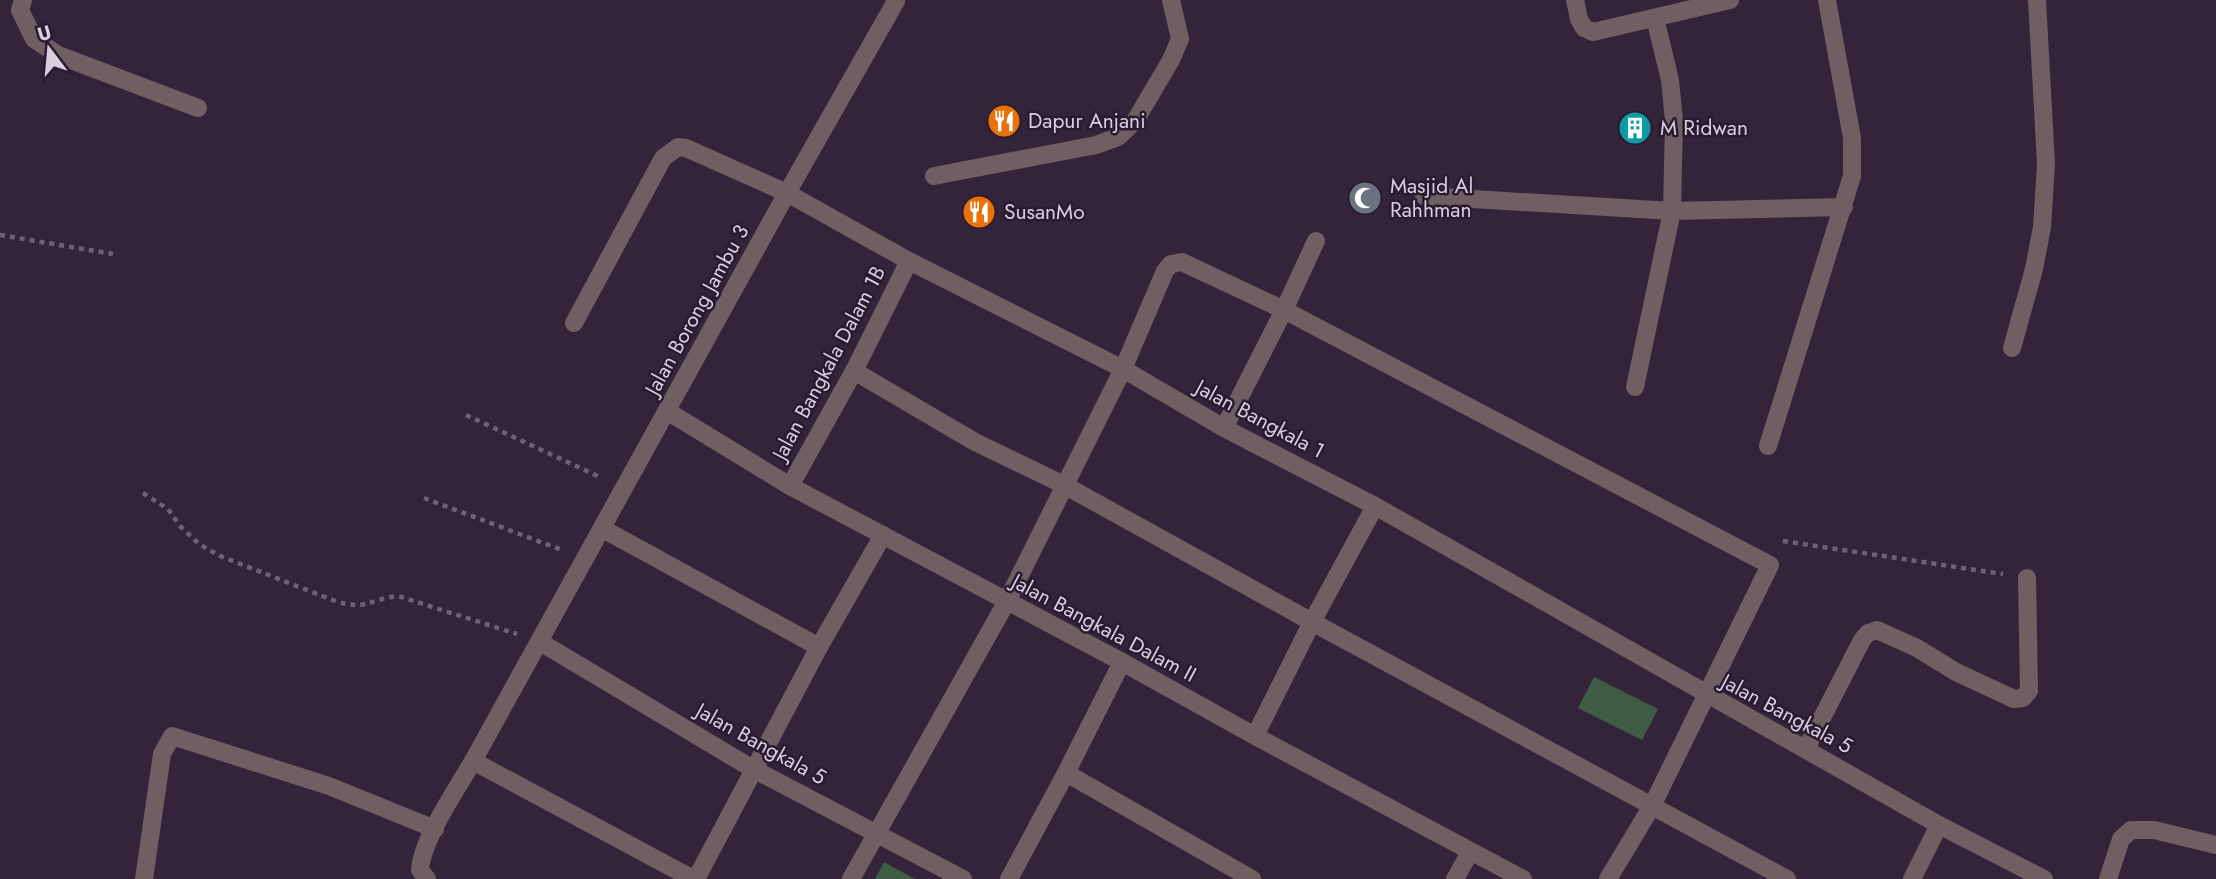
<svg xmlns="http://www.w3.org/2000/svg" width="2216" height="879" font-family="Jost,sans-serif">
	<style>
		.green { fill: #3f5d44 }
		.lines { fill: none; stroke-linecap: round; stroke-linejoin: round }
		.path { stroke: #6e6174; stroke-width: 4.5; stroke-dasharray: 5 5; stroke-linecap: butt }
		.minor { stroke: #6e5f63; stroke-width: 18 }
		.labels { text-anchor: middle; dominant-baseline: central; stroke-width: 5; stroke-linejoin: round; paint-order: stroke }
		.poi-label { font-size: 21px; fill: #d9cfdd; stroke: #2a1b30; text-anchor: start }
		.street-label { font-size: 21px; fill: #d9cfdd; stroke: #2a1b30 }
	</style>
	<rect width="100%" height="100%" fill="#34243a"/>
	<g class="green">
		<path d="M1594,677L1658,709L1642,740L1578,708Z"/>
		<path d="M884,862L915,879H875Z"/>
	</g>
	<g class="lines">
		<g class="path">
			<path d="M0,235L113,254"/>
			<path d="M466,415L602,478"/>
			<path d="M143,493L168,509L180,526L199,544L220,556L335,601C365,611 371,599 398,596L517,634"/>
			<path d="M424,498L562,550"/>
			<path d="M1783,541L2003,574"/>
		</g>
		<g class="minor">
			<path d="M23,0L20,10L34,39L58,55L198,108"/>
			<path d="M1575,0L1579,19L1584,28L1593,32L1730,0"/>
			<path d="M934,176L1096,145L1118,137L1135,121L1171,60L1180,39L1171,0"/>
			<path d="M1424,196L1672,211L1844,207"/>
			<path d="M574,323L663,158L678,147L686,148L787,193L909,261L1123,369L1224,428L1375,506L1939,825L2044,879"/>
			<path d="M2012,348L2034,269L2042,227L2046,164L2037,0"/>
			<path d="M854,371L975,442L1064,485L1312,622L1787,879"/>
			<path d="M1635,387L1672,211L1674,121L1670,80L1655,18"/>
			<path d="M667,411L790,486L1122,662L1255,736L1523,879"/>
			<path d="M1224,428L1284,310L1316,241"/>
			<path d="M1768,446L1852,176V138L1827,0"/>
			<path d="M790,486L854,371L909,261"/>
			<path d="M603,529L819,647"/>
			<path d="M540,642L753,769L963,879"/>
			<path d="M1255,736L1312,622L1375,506"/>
			<path d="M1806,749L1862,640L1868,633L1877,630L1917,648L1956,672L2014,699L2023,698L2029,691L2027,578"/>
			<path d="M1066,773L1252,879"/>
			<path d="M144,879L162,754L172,736L329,786L435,829"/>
			<path d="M427,879L420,870C422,839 457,789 473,761"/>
			<path d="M693,879L473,761L787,193L896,1"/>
			<path d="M696,879L819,647L883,535"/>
			<path d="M851,879L1007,601L1123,369L1165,271L1171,264L1182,262L1284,310L1770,565L1652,806L1608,879"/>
			<path d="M1009,879L1066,773L1122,662"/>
			<path d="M1455,879L1470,852"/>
			<path d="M1912,879L1939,825"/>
			<path d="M2108,879L2121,839L2131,830H2154L2216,845"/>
		</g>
	</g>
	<defs>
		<symbol id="restaurant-disc" viewBox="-11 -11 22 22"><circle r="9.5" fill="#e8710a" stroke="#2a1b30"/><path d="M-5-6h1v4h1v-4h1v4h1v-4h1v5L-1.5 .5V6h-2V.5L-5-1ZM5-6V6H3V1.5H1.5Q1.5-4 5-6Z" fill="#fff"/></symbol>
		<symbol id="building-disc" viewBox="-11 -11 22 22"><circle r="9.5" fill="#0f9aa8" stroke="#2a1b30"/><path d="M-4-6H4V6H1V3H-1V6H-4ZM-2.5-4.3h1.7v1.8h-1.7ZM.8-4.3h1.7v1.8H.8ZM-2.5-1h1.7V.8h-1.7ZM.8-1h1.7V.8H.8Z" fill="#fff"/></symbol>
		<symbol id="mosque-disc" viewBox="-11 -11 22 22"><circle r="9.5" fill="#6b7280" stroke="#2a1b30"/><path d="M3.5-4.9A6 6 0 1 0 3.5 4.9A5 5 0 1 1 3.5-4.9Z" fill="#fff"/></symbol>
	</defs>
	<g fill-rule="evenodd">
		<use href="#restaurant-disc" x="985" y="102" width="38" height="38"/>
		<use href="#building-disc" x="1616" y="109" width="38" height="38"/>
		<use href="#mosque-disc" x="1346" y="179" width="38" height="38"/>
		<use href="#restaurant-disc" x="960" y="193" width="38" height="38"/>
	</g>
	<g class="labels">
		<g class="poi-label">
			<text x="1028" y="121">Dapur Anjani</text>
			<text x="1660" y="128">M Ridwan</text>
			<text x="1390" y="186">Masjid Al<tspan x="1390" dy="24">Rahhman</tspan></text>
			<text x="1004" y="212">SusanMo</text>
		</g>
		<g class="street-label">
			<text transform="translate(697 310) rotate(-61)">Jalan Borong Jambu 3</text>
			<text transform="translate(829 363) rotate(-62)">Jalan Bangkala Dalam 1B</text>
			<text transform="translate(1260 419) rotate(28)">Jalan Bangkala 1</text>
			<text transform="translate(1104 628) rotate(28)">Jalan Bangkala Dalam II</text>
			<text transform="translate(1787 714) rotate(28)">Jalan Bangkala 5</text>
			<text transform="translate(761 744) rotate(29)">Jalan Bangkala 5</text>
		</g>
	</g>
	<g transform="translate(49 49) rotate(344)" stroke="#2a1b30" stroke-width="5" paint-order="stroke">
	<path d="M0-5L12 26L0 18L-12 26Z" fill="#d9cfdd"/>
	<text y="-10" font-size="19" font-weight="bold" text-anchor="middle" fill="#d9cfdd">U</text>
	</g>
</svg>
